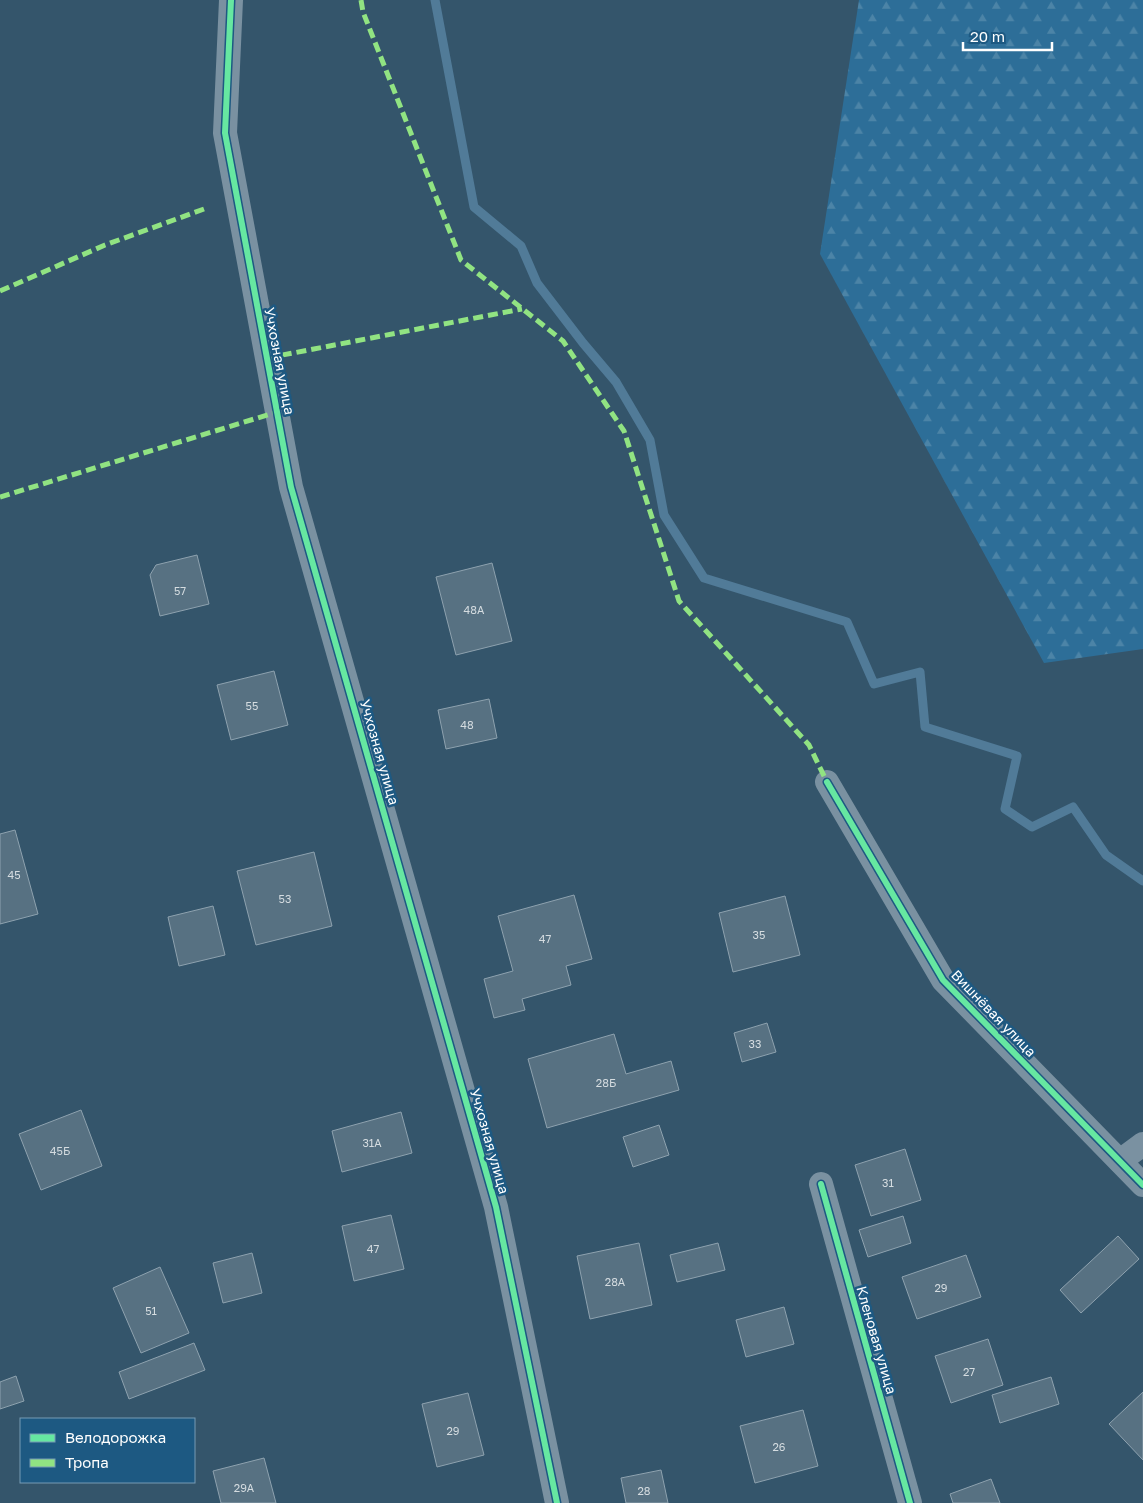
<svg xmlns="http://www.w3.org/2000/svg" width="1143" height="1503" font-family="'Golos Text',sans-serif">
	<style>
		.forest { fill: url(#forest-firs) }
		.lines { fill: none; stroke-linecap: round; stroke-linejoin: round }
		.stream { stroke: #517b98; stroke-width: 9 }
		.building { fill: #577182; stroke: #8ea2af }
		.minor { stroke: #7a91a1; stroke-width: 24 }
		.quiet { stroke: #91e382; stroke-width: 5; stroke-dasharray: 10 5; stroke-linecap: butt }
		.cycleway-casing { stroke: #1d5982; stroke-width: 9 }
		.cycleway { stroke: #66e7a1; stroke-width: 6 }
		.labels { text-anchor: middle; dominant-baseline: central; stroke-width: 5; stroke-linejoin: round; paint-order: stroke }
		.number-label { font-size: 11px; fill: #d5dce0 }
		.street-label { font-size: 14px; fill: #fff; stroke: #1d5982 }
	</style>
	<defs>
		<pattern id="forest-firs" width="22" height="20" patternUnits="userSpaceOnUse" patternTransform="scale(1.25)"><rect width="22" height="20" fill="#2d6e98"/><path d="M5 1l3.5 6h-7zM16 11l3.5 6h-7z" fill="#4c84a7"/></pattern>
	</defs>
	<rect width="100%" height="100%" fill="#34556b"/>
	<path class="forest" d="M859,0H1143V649L1044,663L820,254Z"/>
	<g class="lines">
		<path class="stream" d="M435,0L474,207L521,246L537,283L583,343L616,382L650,440L664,515L704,578L847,622L874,684L920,672L925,727L1017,756L1005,809L1032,827L1073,807L1106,855L1143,881"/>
	</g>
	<g class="building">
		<path d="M197,555L209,604L160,616L150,575L156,565Z"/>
		<path d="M492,563L512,641L456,655L436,577Z"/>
		<path d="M274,671L288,725L231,740L217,685Z"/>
		<path d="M489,699L497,738L446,749L438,710Z"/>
		<path d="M15,830L38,914L0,924V834Z"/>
		<path d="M314,852L332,926L256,945L237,871Z"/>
		<path d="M574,895L592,959L566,966L571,985L522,999L525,1010L494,1018L484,979L513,971L498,916Z"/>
		<path d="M785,896L800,955L733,972L719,913Z"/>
		<path d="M213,906L225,955L179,966L168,917Z"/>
		<path d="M767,1023L776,1052L742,1062L734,1033Z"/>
		<path d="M614,1034L626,1074L671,1061L679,1090L547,1128L528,1059Z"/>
		<path d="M81,1110L102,1166L41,1190L19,1134Z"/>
		<path d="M401,1112L412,1153L342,1172L332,1131Z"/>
		<path d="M659,1125L669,1155L633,1167L623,1137Z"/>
		<path d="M905,1149L921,1200L871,1216L855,1165Z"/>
		<path d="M391,1215L404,1269L354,1281L342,1226Z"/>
		<path d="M903,1216L911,1243L868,1257L859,1230Z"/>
		<path d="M1118,1236L1139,1259L1081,1313L1060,1290Z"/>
		<path d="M639,1243L652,1305L590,1319L577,1256Z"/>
		<path d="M718,1243L725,1270L677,1282L670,1255Z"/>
		<path d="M252,1253L262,1293L223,1303L213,1263Z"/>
		<path d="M966,1255L981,1297L917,1319L902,1277Z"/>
		<path d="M160,1267L189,1333L141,1353L113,1288Z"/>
		<path d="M784,1307L794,1344L746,1357L736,1320Z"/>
		<path d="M988,1339L1003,1385L951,1403L935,1356Z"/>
		<path d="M194,1343L205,1370L129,1399L119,1372Z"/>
		<path d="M16,1376L24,1401L0,1409V1382Z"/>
		<path d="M1051,1377L1059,1404L1000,1423L992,1395Z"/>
		<path d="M1143,1392V1460L1109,1424Z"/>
		<path d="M468,1393L484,1455L437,1467L422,1404Z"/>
		<path d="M803,1410L818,1466L755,1483L740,1426Z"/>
		<path d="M264,1458L276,1503H221L213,1471Z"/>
		<path d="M661,1470L668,1503H626L621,1478Z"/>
		<path d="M991,1479L1000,1503H953L950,1494Z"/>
	</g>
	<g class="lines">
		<g class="minor">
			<path d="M231,0L225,133L291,487L496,1207L557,1503"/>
			<path d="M827,782L943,980L1143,1185"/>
			<path d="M1120,1161L1143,1144"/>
			<path d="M821,1184L910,1503"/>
		</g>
		<g class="quiet">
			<path d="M361,0L363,12L461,260L563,341L624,431L679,601L809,745L827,782"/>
			<path d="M0,291L105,245L204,209"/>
			<path d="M267,358L522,309"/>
			<path d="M0,497L277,412"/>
		</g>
		<defs>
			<g id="cycleway">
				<path d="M231,0L225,133L291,487L496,1207L557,1503"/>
				<path d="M827,782L943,980L1143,1185"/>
				<path d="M821,1184L910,1503"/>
			</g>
		</defs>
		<use href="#cycleway" class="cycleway-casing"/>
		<use href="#cycleway" class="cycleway"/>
	</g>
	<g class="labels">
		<g class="number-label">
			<text x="180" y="590">57</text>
			<text x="474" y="609">48А</text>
			<text x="252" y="705">55</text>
			<text x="467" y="724">48</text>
			<text x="14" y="874">45</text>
			<text x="285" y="898">53</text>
			<text x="759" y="934">35</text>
			<text x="545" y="938">47</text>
			<text x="755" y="1043">33</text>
			<text x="606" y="1082">28Б</text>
			<text x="372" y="1142">31А</text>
			<text x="60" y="1150">45Б</text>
			<text x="888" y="1182">31</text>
			<text x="373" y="1248">47</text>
			<text x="615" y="1281">28А</text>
			<text x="941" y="1287">29</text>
			<text x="151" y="1310">51</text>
			<text x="969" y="1371">27</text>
			<text x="453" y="1430">29</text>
			<text x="779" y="1446">26</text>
			<text x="244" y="1487">29А</text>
			<text x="644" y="1490">28</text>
		</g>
		<g class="street-label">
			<text transform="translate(280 361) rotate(79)">Учхозная улица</text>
			<text transform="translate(380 752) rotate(74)">Учхозная улица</text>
			<text transform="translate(994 1013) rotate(46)">Вишнёвая улица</text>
			<text transform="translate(490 1141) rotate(74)">Учхозная улица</text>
			<text transform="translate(877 1340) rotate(74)">Кленовая улица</text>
		</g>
	</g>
	<rect x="20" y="1418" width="175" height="65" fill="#1d5982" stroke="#779bb4"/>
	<rect x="30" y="1434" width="25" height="8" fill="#66e7a1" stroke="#779bb4"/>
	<text x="65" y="1443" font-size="15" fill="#ffffff">Велодорожка</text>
	<rect x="30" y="1459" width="25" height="8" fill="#91e382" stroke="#779bb4"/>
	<text x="65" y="1468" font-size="15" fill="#ffffff">Тропа</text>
	<path d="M963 42v8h89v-8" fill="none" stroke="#ffffff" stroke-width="2.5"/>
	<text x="970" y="42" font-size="15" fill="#ffffff" stroke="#1d5982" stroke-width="4" paint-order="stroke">20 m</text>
</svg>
